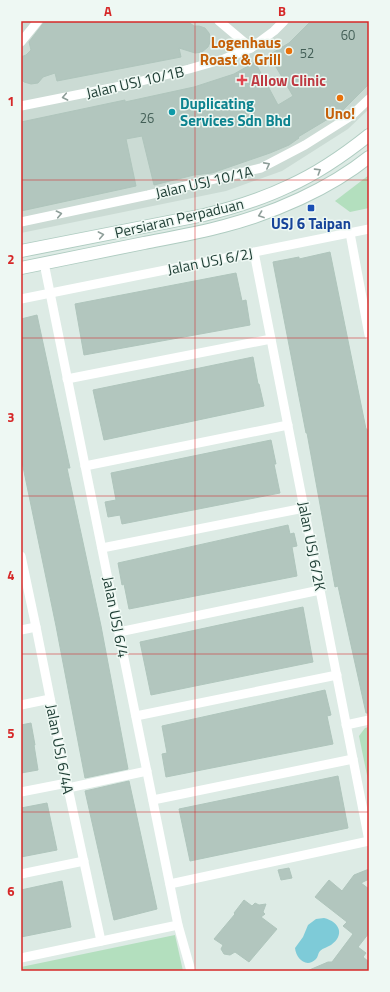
<svg xmlns="http://www.w3.org/2000/svg" width="390" height="992" font-family="'Titillium Web',sans-serif">
	<style>
		.built { fill: #cbdbd4 }
		.green { fill: #b3dfbe }
		.water { fill: #7ecbd8 }
		.building { fill: #b2c6be; stroke: #afc5bc }
		.lines { fill: none; stroke-linecap: round; stroke-linejoin: round }
		.secondary-casing { stroke: #afccc1; stroke-width: 14 }
		.street { stroke: #fff; stroke-width: 9 }
		.secondary { stroke: #fff; stroke-width: 12 }
		.oneway { stroke: #8e9e99 }
		.grid { fill: none; stroke: #d62828; stroke-width: 1; stroke-opacity: 0.55 }
		.food-dot { fill: #e8710a; stroke: #eef8f3; stroke-width: 1.5 }
		.health-dot { fill: #e0444e; stroke: #eef8f3; stroke-width: 1.5 }
		.culture-dot { fill: #0f9aa8; stroke: #eef8f3; stroke-width: 1.5 }
		.transit-dot { fill: #1a4fb4; stroke: #eef8f3; stroke-width: 1.5 }
		.labels { text-anchor: middle; dominant-baseline: central; stroke-width: 3; stroke-linejoin: round; paint-order: stroke }
		.number-label { font-size: 13px; fill: #425e56 }
		.food-label { font-size: 15px; font-weight: bold; fill: #c56008; stroke: #eef8f3; text-anchor: end }
		.health-label { font-size: 15px; font-weight: bold; fill: #be3a42; stroke: #eef8f3; text-anchor: start }
		.street-label { font-size: 15px; fill: #1d3c33; stroke: #eef8f3 }
		.culture-label { font-size: 15px; font-weight: bold; fill: #0d838f; stroke: #eef8f3; text-anchor: start }
		.transit-label { font-size: 15px; font-weight: bold; fill: #164399; stroke: #eef8f3 }
		.neatline { fill: none; stroke: #d62828; stroke-width: 1.5 }
		.grid-label { font-size: 13px; text-anchor: middle; font-weight: bold; fill: #d62828 }
	</style>
	<rect width="100%" height="100%" fill="#ddebe5"/>
	<path class="built" d="M21,21H369V109L348,129L282,171L226,191L21,233Z"/>
	<g class="green">
		<path d="M369,175V208L350,212L335,201Z"/>
		<path d="M369,727V785L359,736L365,728Z"/>
		<path d="M175,935L183,971H21V967Z"/>
	</g>
	<path class="water" d="M324,918C340,922 345,935 331,945C328,947 323,948 320,951C318,953 318,957 316,959C306,969 296,958 295,948L303,937L308,925L316,919Z"/>
	<g class="building">
		<path d="M45,21H187L194,26H199L205,28L209,33L211,40L208,47L202,52L195,53L179,48L181,57L57,81L55,73L43,77L38,83L31,84L24,82L21,79V57L26,55L31,50L29,42Z"/>
		<path d="M311,21H369V84L343,110L298,137L299,138L289,145L270,153L212,173L194,175L154,185L142,136L126,139L136,186L21,211V122L125,100V102L194,87L234,74L255,62L278,105L293,96L269,55L289,43Z"/>
		<path d="M330,252L366,429H367L369,438V602L367,603L369,612V713H366L338,586L335,587L307,433H306L273,262L299,257V259Z"/>
		<path d="M236,273L242,301L246,300L250,325L84,355L75,304Z"/>
		<path d="M37,315L70,468H67L101,626L128,769L85,778L56,626L21,457V319Z"/>
		<path d="M253,357L258,384H259L264,406L104,440L93,390Z"/>
		<path d="M271,440L276,464H274L280,493L122,524L120,515L108,517L105,502L116,500L111,473Z"/>
		<path d="M288,525L290,534L294,533L297,546L292,547L297,576L129,609L124,584L122,585L118,563Z"/>
		<path d="M303,607L313,662L151,695L140,642Z"/>
		<path d="M325,690L331,715L327,716L333,744L166,777L162,754L167,753L162,726Z"/>
		<path d="M31,723L35,745H34L38,770L21,773V725Z"/>
		<path d="M338,776L348,828L190,861L179,809Z"/>
		<path d="M129,781L157,909L114,920L85,791Z"/>
		<path d="M47,803L57,850L21,857V808Z"/>
		<path d="M289,868L292,878L281,880L278,870Z"/>
		<path d="M369,869V879L361,883L369,889V933L358,947L366,953L363,957L369,962V971H307L328,962H332L353,934L343,926L347,922L315,897L329,880L342,891L354,875Z"/>
		<path d="M62,881L71,927L21,937V890Z"/>
		<path d="M244,900L252,906L255,903L259,905L266,904L263,912L265,914L261,917L277,929L249,962L235,952L230,955L224,954L221,949L223,945L214,939L235,914L234,913Z"/>
	</g>
	<g class="lines">
		<defs>
			<g id="secondary">
				<path d="M21,251L204,215C233,208 262,199 289,186C318,173 344,155 369,135"/>
				<path d="M21,268C62,260 103,251 144,243C170,238 198,233 224,226C274,213 329,189 369,157"/>
			</g>
		</defs>
		<use href="#secondary" class="secondary-casing"/>
		<g class="street">
			<path d="M219,21L251,48"/>
			<path d="M21,42L38,21"/>
			<path d="M21,106L126,85L189,69L224,59L251,48L274,31L284,21"/>
			<path d="M21,222L148,195L261,168L305,145L351,116L369,99"/>
			<path d="M350,233L369,335"/>
			<path d="M254,252L369,841"/>
			<path d="M44,263L178,925L191,971"/>
			<path d="M21,299L369,229"/>
			<path d="M67,379L271,339"/>
			<path d="M85,466L288,425"/>
			<path d="M102,548L304,508"/>
			<path d="M21,556L36,627L68,788L101,941"/>
			<path d="M21,630L36,627"/>
			<path d="M119,632L320,590"/>
			<path d="M21,705L50,699"/>
			<path d="M136,716L337,675"/>
			<path d="M346,725L369,720"/>
			<path d="M68,788L147,771"/>
			<path d="M21,792L67,783"/>
			<path d="M153,800L353,759"/>
			<path d="M21,874L84,861"/>
			<path d="M170,884L369,841"/>
			<path d="M21,958L178,925"/>
		</g>
		<use href="#secondary" class="secondary"/>
	</g>
	<defs><path id="oneway-chevron" d="M-2-3.5L2.5 0L-2 3.5" fill="none" stroke-width="1.6" stroke-linecap="round" stroke-linejoin="round"/></defs>
	<g class="oneway">
		<use href="#oneway-chevron" transform="translate(65 97) rotate(169)"/>
		<use href="#oneway-chevron" transform="translate(267 165) rotate(-28)"/>
		<use href="#oneway-chevron" transform="translate(318 171) rotate(-32)"/>
		<use href="#oneway-chevron" transform="translate(59 214) rotate(-12)"/>
		<use href="#oneway-chevron" transform="translate(261 215) rotate(160)"/>
		<use href="#oneway-chevron" transform="translate(101 235) rotate(-11)"/>
	</g>
	<path class="grid" d="M195,21V971M21,180H369M21,338H369M21,496H369M21,654H369M21,812H369"/>
	<g class="food-dot">
		<circle cx="289" cy="51" r="4"/>
		<circle cx="340" cy="98" r="4"/>
	</g>
	<path class="health-dot" d="M240 74h4v4h4v4h-4v4h-4v-4h-4v-4h4z"/>
	<circle class="culture-dot" cx="172" cy="112" r="4"/>
	<rect class="transit-dot" x="307" y="204" width="8" height="8" rx="2"/>
	<g class="labels">
		<g class="number-label">
			<text x="348" y="35">60</text>
			<text x="307" y="53">52</text>
			<text x="147" y="118">26</text>
		</g>
		<g class="food-label">
			<text x="281" y="42">Logenhaus<tspan x="281" dy="17">Roast &amp; Grill</tspan></text>
			<text x="340" y="113" text-anchor="middle">Uno!</text>
		</g>
		<g class="health-label">
			<text x="251" y="80">Allow Clinic</text>
		</g>
		<g class="street-label">
			<text transform="translate(135 82) rotate(-13)">Jalan USJ 10/1B</text>
			<text transform="translate(204 182) rotate(-13)">Jalan USJ 10/1A</text>
			<text transform="translate(179 218) rotate(-13)">Persiaran Perpaduan</text>
			<text transform="translate(210 261) rotate(-11)">Jalan USJ 6/2J</text>
			<text transform="translate(312 546) rotate(79)">Jalan USJ 6/2K</text>
			<text transform="translate(116 617) rotate(79)">Jalan USJ 6/4</text>
			<text transform="translate(60 749) rotate(79)">Jalan USJ 6/4A</text>
		</g>
		<g class="culture-label">
			<text x="180" y="103">Duplicating<tspan x="180" dy="17">Services Sdn Bhd</tspan></text>
		</g>
		<g class="transit-label">
			<text x="311" y="223">USJ 6 Taipan</text>
		</g>
	</g>
	<rect width="390" height="992" fill="none" stroke="#eef8f3" stroke-width="44"/>
	<rect x="22" y="22" width="346" height="948" class="neatline"/>
	<g class="grid-label">
		<text x="108" y="16">A</text>
		<text x="282" y="16">B</text>
		<text x="11" y="106">1</text>
		<text x="11" y="264">2</text>
		<text x="11" y="422">3</text>
		<text x="11" y="580">4</text>
		<text x="11" y="738">5</text>
		<text x="11" y="896">6</text>
	</g>
</svg>
